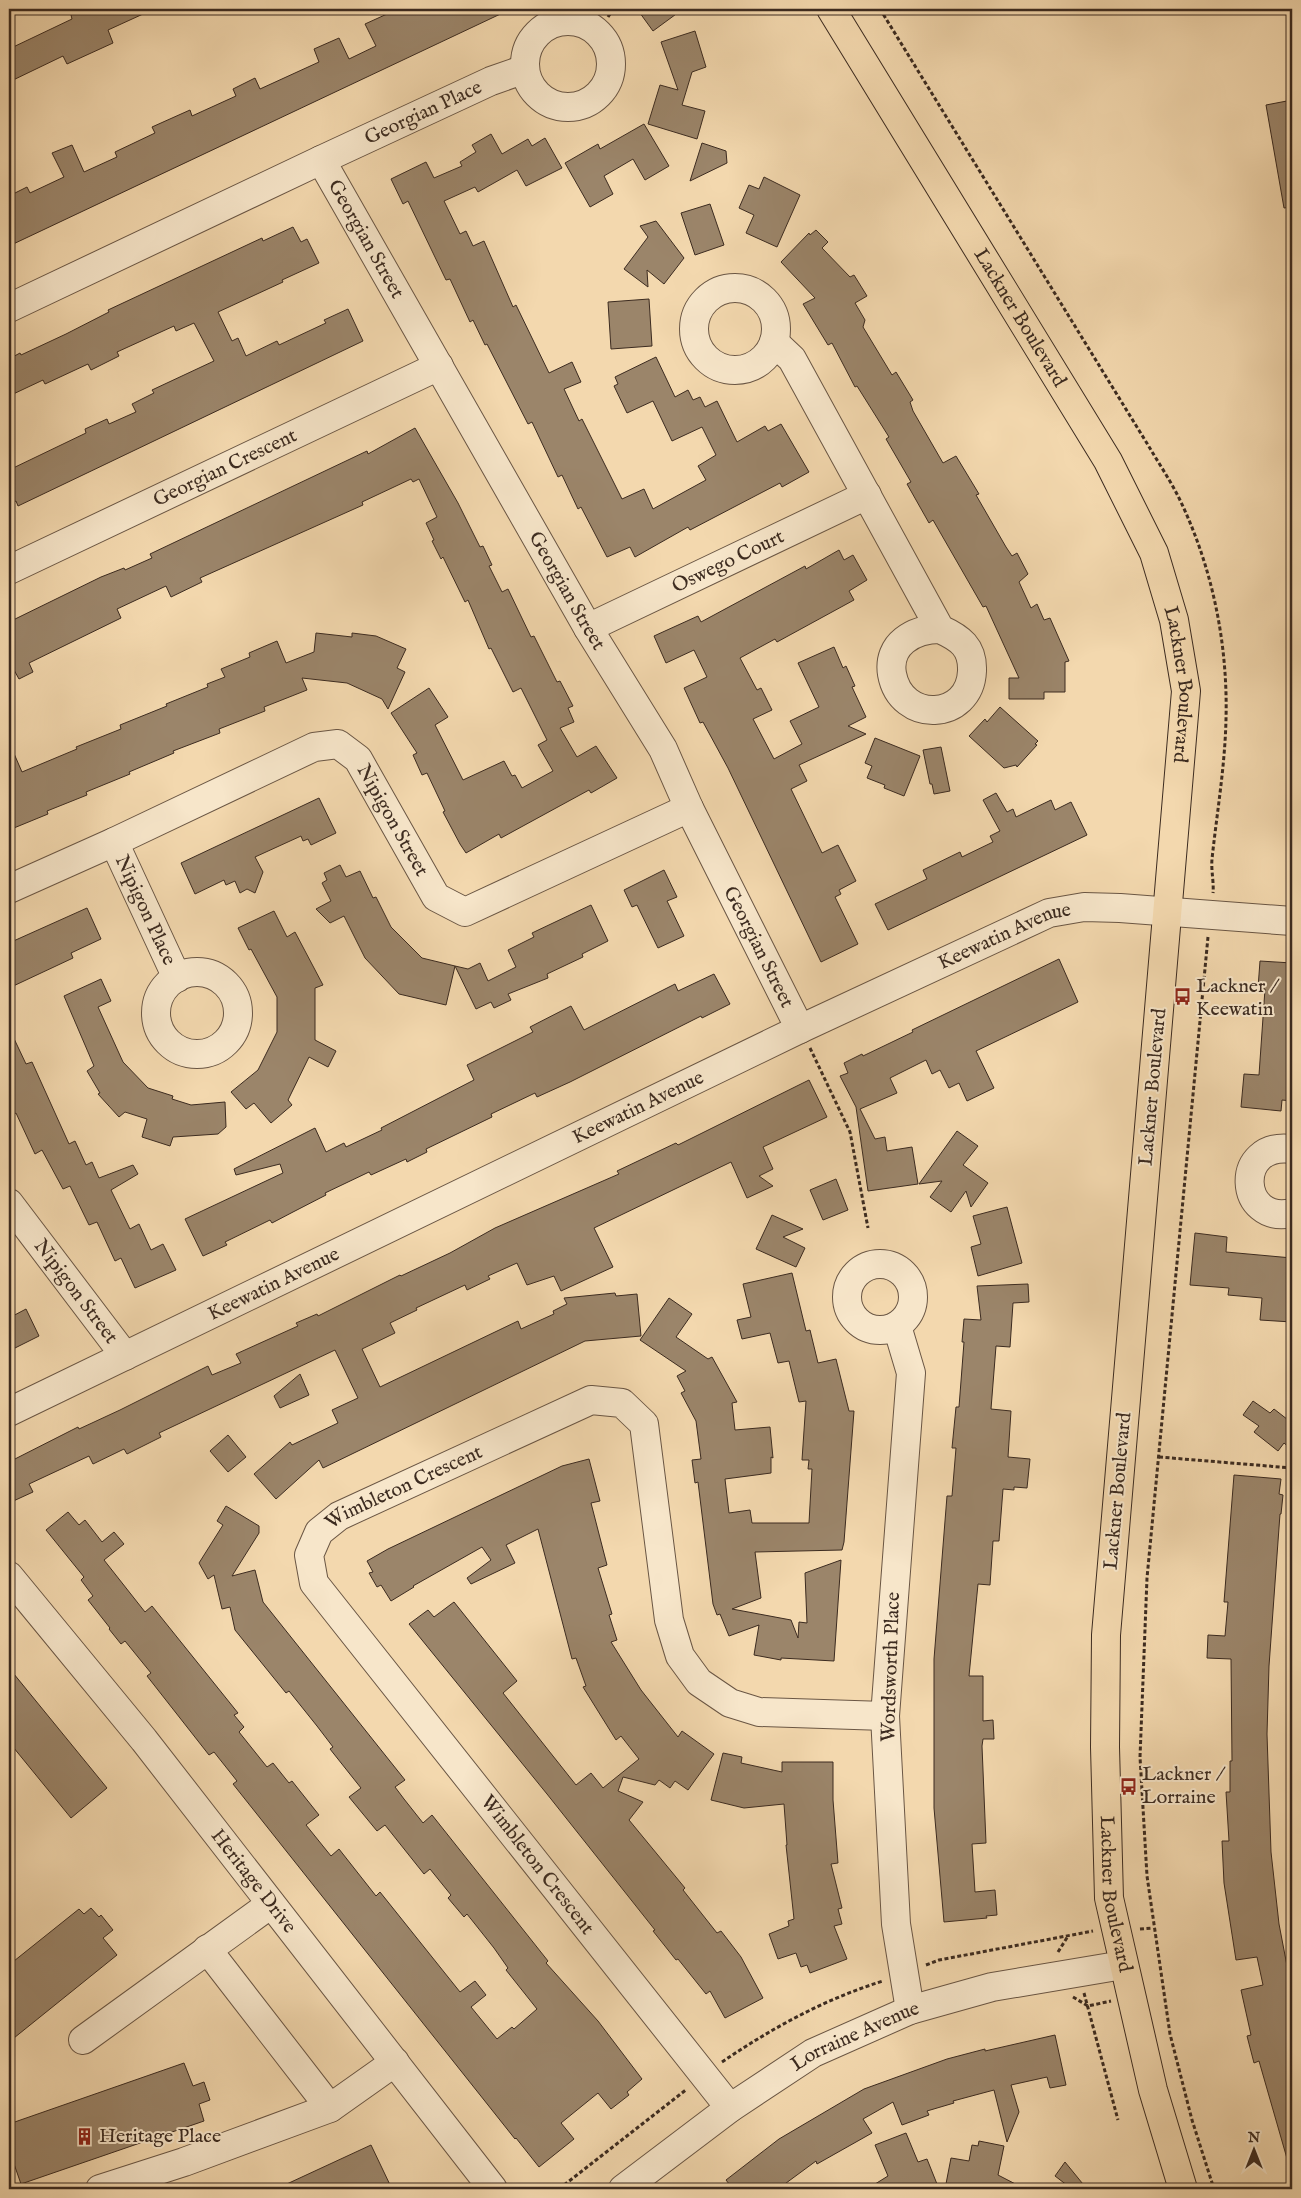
<svg xmlns="http://www.w3.org/2000/svg" width="1301" height="2198" font-family="'IM FELL English',serif">
	<style>
		.building { fill: #9b856a; stroke: #3c2b20 }
		.lines { fill: none; stroke-linecap: round; stroke-linejoin: round }
		.minor-casing { stroke: #6a5644; stroke-width: 30 }
		.major-casing { stroke: #3c2b20; stroke-width: 30 }
		.path { stroke: #3c2b20; stroke-width: 3; stroke-dasharray: 4 2.5; stroke-linecap: butt }
		.minor { stroke: #f7e6ca; stroke-width: 28 }
		.major { stroke: #f3d8ae; stroke-width: 28 }
		.labels { text-anchor: middle; dominant-baseline: central; stroke-width: 4; stroke-linejoin: round; paint-order: stroke }
		.street-label { font-size: 20px; fill: #3c2b20; stroke: #f7e6ca }
		.poi-label { font-size: 20px; fill: #3c2b20; stroke: #f7e6ca; text-anchor: start }
	</style>
	<rect width="100%" height="100%" fill="#f3d8ae"/>
	<filter id="stains"><feTurbulence type="fractalNoise" baseFrequency=".004" numOctaves="4"/><feColorMatrix values="0 0 0 0 .2 0 0 0 0 .09 0 0 0 0 .02 0 0 0 .5 -.17"/></filter>
	<radialGradient id="worn" r=".72"><stop offset=".6" stop-color="#630" stop-opacity="0"/><stop offset="1" stop-color="#630" stop-opacity=".3"/></radialGradient>
	<g class="building">
		<path d="M84,9H154L108,30L113,43L67,64L63,56L9,82V49L72,19L71,15Z"/>
		<path d="M398,9H511L9,246V196L27,187L30,193L64,177L52,153L72,145L84,172L117,157L115,152L155,133L152,127L190,110L192,116L236,96L233,89L255,78L260,89L319,62L314,49L339,38L349,59L376,46L365,24Z"/>
		<path d="M637,9H683L653,31Z"/>
		<path d="M695,31L706,67L692,72L682,105L705,111L697,139L648,124L660,85L678,90L661,42Z"/>
		<path d="M1292,100V207L1284,208L1266,105Z"/>
		<path d="M644,124L669,166L645,180L633,159L604,176L613,194L590,207L565,163L598,144L600,149Z"/>
		<path d="M491,134L502,154L528,139L532,146L545,138L562,168L526,186L517,170L478,192L475,187L444,201L460,234L466,231L473,246L484,241L513,307L516,305L549,373L572,362L581,382L564,389L579,421L582,419L622,499L644,489L653,509L706,480L698,466L716,455L702,427L672,441L653,401L627,413L614,386L618,384L615,377L656,357L675,397L688,390L693,400L700,397L705,407L717,401L737,442L765,426L768,431L781,424L809,472L782,487L780,483L690,530L688,527L635,557L630,547L607,557L581,507L578,509L562,475L558,477L532,422L528,424L487,344L485,345L473,320L470,322L450,279L446,280L408,201L403,204L391,179L426,162L434,178L462,166L460,162L476,152L472,145Z"/>
		<path d="M702,143L726,151L727,163L690,181Z"/>
		<path d="M764,177L800,195L777,247L746,233L754,215L739,208L749,185L759,189Z"/>
		<path d="M710,204L724,245L695,255L681,213Z"/>
		<path d="M656,221L684,258L664,284L647,270L648,287L624,269L648,237L640,226Z"/>
		<path d="M293,227L301,242L307,239L319,263L282,280L283,282L218,312L232,341L238,338L246,356L277,341L279,345L326,323L324,320L348,309L363,341L18,506L16,501L9,504V470L86,433L85,429L107,419L109,424L136,412L132,404L154,393L152,390L214,361L194,323L176,331L174,326L117,352L119,356L91,370L88,364L45,384L43,380L9,396V359L20,353L21,355L66,334L109,312L108,310L262,238L263,241Z"/>
		<path d="M816,230L828,242L822,248L850,277L854,275L867,296L855,303L865,320L863,327L892,375L896,372L913,400L910,402L913,411L943,463L956,456L979,494L976,495L1006,547L1012,556L1017,553L1028,574L1019,582L1031,608L1037,604L1044,620L1050,618L1069,661L1065,662V692H1044V699H1009V678H1019L986,606L983,607L933,520L929,523L907,484L911,482L886,439L889,437L857,386L855,387L832,343L828,345L803,304L815,298L781,262L809,233L810,235Z"/>
		<path d="M649,299L652,346L611,349L608,302Z"/>
		<path d="M415,428L458,503L480,547L483,546L492,565L489,566L502,592L508,589L531,637L534,636L557,682L560,681L573,706L568,708L574,722L560,728L577,757L596,746L617,778L591,793L589,790L501,838L499,834L466,853L460,844L443,812L445,811L427,773L422,775L413,755L417,753L391,713L429,688L448,717L435,725L463,780L504,761L512,776L515,775L522,788L553,771L538,745L547,740L521,688L513,692L491,648L489,649L468,600L465,602L443,557L441,559L432,541L434,540L426,523L437,517L419,479L413,482L411,479L362,502L363,505L200,578L202,582L171,597L166,586L117,609L121,618L29,663L33,672L19,679L14,670H13L9,662V622L101,577L124,568L125,570L152,558L150,554L367,451L368,454Z"/>
		<path d="M839,550L844,560L853,555L867,580L849,591L854,600L777,642L775,639L740,658L757,690L761,688L772,710L753,719L774,759L802,744L790,721L819,707L798,663L834,647L843,668L846,666L855,686L852,687L866,717L848,726L866,734L799,765L807,781L791,789L822,853L838,845L856,881L839,890L841,894L835,897L858,944L821,962L728,768L703,722L700,723L684,688L707,677L694,650L666,663L654,636L698,616L701,622L805,566L806,569Z"/>
		<path d="M316,633L352,637V633L376,636L406,649L397,668L405,672L388,709L382,699L347,683L302,678L307,690L264,707L265,711L219,729L220,733L173,751L174,753L129,772L130,774L86,792L87,795L47,811L48,814L9,830V742L22,772L77,749L76,747L121,729L120,725L167,706L166,704L208,687L207,684L225,677L221,669L250,657L249,653L277,641L286,663L314,652Z"/>
		<path d="M1000,707L1038,741L1035,744L1037,745L1017,767L1016,765L1004,768L969,736L985,719L987,722Z"/>
		<path d="M875,738L920,756L904,796L884,788L885,785L867,778L872,766L865,763Z"/>
		<path d="M941,747L950,791L934,794L932,784H930L923,750Z"/>
		<path d="M996,793L1007,812L1013,809L1016,817L1051,800L1055,810L1071,802L1087,835L888,930L875,904L927,879L923,870L960,852L962,857L993,842L990,836L1000,831L983,800Z"/>
		<path d="M319,798L336,833L311,845L308,839L303,841L301,836L255,857L263,872L255,893L247,889L240,893L235,881L226,885L224,880L195,894L181,863Z"/>
		<path d="M340,865L346,877L360,871L373,898L376,897L391,927L422,958L455,966L446,1005L399,994L365,958L344,916L330,923L316,909L331,901L322,883L327,880L324,873Z"/>
		<path d="M664,870L677,897L667,901L684,936L658,948L637,905L632,907L624,890Z"/>
		<path d="M591,905L608,941L582,954L583,957L547,974L548,978L508,994L511,1000L494,1008L491,1002L476,1009L455,966L468,969L480,963L488,981L516,967L508,950L534,937L532,933Z"/>
		<path d="M87,908L101,939L71,953L73,958L9,988V943Z"/>
		<path d="M274,911L287,937L295,932L323,985L315,988V1040L336,1051L328,1067L309,1057L288,1100L292,1105L271,1123L254,1103L246,1109L231,1092L258,1070L277,1032V997L251,949L249,950L238,928Z"/>
		<path d="M1059,959L1078,1002L976,1051L994,1088L967,1101L959,1083L949,1088L940,1070L932,1074L926,1060L890,1078L897,1093L860,1109L875,1139L885,1137L887,1151L912,1147L918,1184L868,1191L856,1107L840,1076L848,1073L844,1063L862,1054L863,1056L913,1032L912,1030Z"/>
		<path d="M1260,961L1292,963V1101L1282,1100L1281,1111L1241,1107L1244,1074L1259,1075L1265,989L1258,988Z"/>
		<path d="M714,974L730,1004L702,1018L701,1016L570,1082L537,1097L535,1093L491,1114L492,1117L426,1149L427,1152L407,1162L406,1159L371,1175L369,1172L325,1193L326,1195L293,1212L272,1223L270,1220L225,1242L227,1245L203,1256L185,1219L283,1173L280,1164L236,1175L234,1169L315,1128L326,1152L344,1143L346,1147L382,1130L381,1128L474,1080L467,1065L533,1032L530,1027L571,1006L584,1030L675,984L678,991Z"/>
		<path d="M101,979L111,1001L98,1007L123,1062L148,1088L173,1096L172,1099L191,1105L225,1102L226,1127L218,1134L173,1137L170,1146L142,1137L147,1119L125,1112L119,1117L98,1094L100,1093L87,1071L94,1066L64,996Z"/>
		<path d="M9,1028L26,1064L32,1062L69,1144L75,1141L86,1165L92,1162L99,1178L133,1165L138,1174L111,1190L130,1229L139,1224L151,1250L163,1244L176,1270L135,1288L121,1258L115,1261L97,1222L89,1225L70,1186L63,1189L42,1150L35,1154L16,1113L9,1117Z"/>
		<path d="M809,1080L827,1117L763,1147L773,1169L759,1176L773,1186L747,1198L731,1162L594,1228L613,1267L561,1291L554,1276L527,1285L517,1263L488,1276L490,1279L467,1290L465,1285L416,1308L417,1310L390,1323L395,1333L362,1349L380,1387L518,1321L521,1329L554,1314L553,1311L567,1304L564,1298L615,1293L616,1296L637,1294L641,1336L585,1341L323,1468L319,1460L276,1499L254,1474L290,1442L292,1445L338,1423L332,1410L358,1398L335,1350L159,1433L161,1437L127,1454L124,1449L93,1464L89,1456L29,1484L33,1492L9,1503V1462L78,1427L79,1429L120,1410L208,1366L212,1375L241,1363L236,1354L298,1326L296,1323L317,1314L318,1316L400,1275L401,1276L450,1253L495,1228L619,1174L617,1171L676,1143L678,1145Z"/>
		<path d="M957,1131L978,1146L963,1165L988,1183L971,1207L966,1191L951,1212L930,1197L942,1181L919,1184Z"/>
		<path d="M836,1179L848,1210L823,1220L810,1190Z"/>
		<path d="M1007,1207L1022,1263L978,1276L971,1247L981,1244L973,1216Z"/>
		<path d="M772,1215L803,1229L783,1237L805,1248L796,1267L756,1249Z"/>
		<path d="M1195,1233L1227,1237L1226,1252L1292,1258V1322L1260,1320L1262,1298L1228,1295L1229,1288L1190,1285Z"/>
		<path d="M792,1273L806,1331L810,1330L818,1363L836,1359L849,1411H854L844,1542L842,1550L755,1552L761,1598L732,1609L791,1620L798,1638L799,1622L807,1623L805,1573L841,1560L834,1661L781,1658V1660L754,1655L759,1625L729,1636L720,1614L717,1615L713,1604L698,1482L695,1483L692,1460L701,1459L696,1421L681,1393L685,1391L677,1376L686,1371L640,1340L669,1298L692,1314L676,1337L708,1359L712,1357L737,1402L732,1403L735,1430L770,1427L773,1458L771,1457V1473L725,1479L729,1513L750,1510L752,1523H809L812,1469H808L809,1460H802L806,1401L799,1402L789,1361L778,1363L770,1333L742,1339L737,1320L751,1317L743,1284Z"/>
		<path d="M1028,1284L1029,1302L1013,1303L1010,1347L996,1346L991,1409L1011,1411L1008,1457L1030,1459L1027,1488L1014,1487V1490L1003,1489L999,1541H993L990,1585L978,1584L969,1676H983V1721L993,1720L994,1739H983L982,1746L986,1843L972,1844L975,1892L995,1890L997,1915L986,1916L987,1918L944,1922L934,1808V1659L947,1496H952L956,1448H952L956,1407H959L964,1342H962L964,1319L981,1320L977,1286Z"/>
		<path d="M26,1309L39,1336L9,1351V1318Z"/>
		<path d="M300,1374L309,1395L280,1408L274,1396Z"/>
		<path d="M1253,1401L1270,1413L1274,1409L1292,1423V1450L1284,1443L1278,1451L1254,1432L1259,1426L1243,1415Z"/>
		<path d="M228,1435L246,1457L228,1472L210,1451Z"/>
		<path d="M589,1459L600,1501L591,1503L607,1565L598,1568L612,1614L609,1615L617,1640L611,1642L641,1690L678,1737L682,1731L714,1754L688,1790L675,1781L670,1788L659,1780L655,1785L623,1777L618,1791L643,1802L629,1820L685,1888L683,1890L717,1933L721,1931L741,1957L763,1998L725,2018L710,1991L706,1994L678,1959L676,1960L653,1931L655,1930L547,1794L409,1624L428,1610L434,1617L454,1602L517,1681L503,1693L576,1785L591,1773L603,1788L639,1759L621,1736L616,1740L583,1687L586,1686L576,1658L572,1659L538,1529L506,1545L515,1563L471,1584L467,1578L491,1560L482,1547L413,1586L414,1587L391,1601L381,1585L377,1587L369,1573L373,1572L367,1561L388,1549L562,1466Z"/>
		<path d="M1234,1475L1281,1479L1279,1494L1283,1495L1281,1514H1280L1269,1666L1267,1734L1271,1852L1279,1924L1292,1992V2161L1288,2162L1259,2061L1254,2063L1247,2036L1251,2035L1241,1990L1263,1985L1257,1957L1236,1960L1224,1883L1222,1841H1229L1226,1792H1230V1761H1232L1231,1659L1207,1658L1208,1635L1225,1636L1228,1602H1224Z"/>
		<path d="M226,1506L259,1526V1533L232,1576L255,1570L263,1602L405,1780L395,1787L404,1799L423,1823L432,1815L548,1961L546,1963L598,2021L642,2079L627,2092L629,2095L611,2109L598,2093L561,2123L574,2139L539,2167L516,2138L515,2139L233,1784L237,1781L214,1752L209,1755L147,1676L151,1673L125,1641L121,1644L109,1629L110,1628L88,1600L93,1596L81,1580L84,1577L46,1530L68,1512L79,1525L85,1520L102,1542L114,1532L124,1544L104,1560L145,1612L152,1606L238,1713L234,1715L244,1727L239,1732L267,1767L273,1763L289,1783L292,1781L319,1815L306,1825L331,1856L339,1849L376,1896L380,1892L460,1992L475,1981L486,1995L471,2007L497,2039L512,2027L514,2029L537,2009L506,1970L508,1968L494,1948L467,1914L464,1917L448,1898L451,1895L430,1869L424,1874L385,1825L377,1831L349,1797L361,1788L330,1749L333,1747L317,1726L289,1691L286,1693L235,1630L230,1607L222,1609L214,1575L208,1579L199,1563L223,1525L217,1521Z"/>
		<path d="M9,1668L107,1788L71,1818L9,1742Z"/>
		<path d="M723,1753L742,1757L741,1763L782,1772V1762H833V1800L838,1863L831,1864L842,1908L838,1909L842,1924L834,1926L847,1959L810,1973L807,1965L801,1967L796,1953L778,1959L769,1934L789,1926L788,1921L794,1919L786,1845H787L784,1804L744,1808L711,1800Z"/>
		<path d="M91,1908L99,1917L101,1915L113,1930L103,1938L117,1955L9,2042V1965L79,1909L84,1914Z"/>
		<path d="M1055,2035L1066,2085L1050,2088L1047,2077L1011,2085L1019,2112L1007,2142L994,2090L953,2101L954,2103L927,2111L929,2115L902,2125L893,2102L863,2119L872,2133L817,2164L816,2161L778,2189H733L726,2180L779,2139L864,2089L947,2059L985,2049V2051Z"/>
		<path d="M184,2063L193,2086L204,2082L210,2100L199,2104L204,2121L21,2184L13,2161L9,2163V2124Z"/>
		<path d="M906,2133L918,2162L927,2159L939,2189H867L888,2176L875,2145Z"/>
		<path d="M979,2141L1004,2146L998,2175L1025,2189H945L951,2158L969,2161L972,2145L978,2146Z"/>
		<path d="M371,2145L392,2189H276Z"/>
		<path d="M1065,2162L1087,2189H1072L1055,2176Z"/>
	</g>
	<g class="lines">
		<defs>
			<g id="minor">
				<circle cx="568" cy="64" r="43"/>
				<path id="s1" d="M321,160L588,628L663,749L689,808L800,1029"/>
				<circle cx="735" cy="329" r="41"/>
				<path id="s2" d="M9,308L321,160L491,81L525,69"/>
				<path d="M774,342L792,359L940,629C960,638 973,647 972,671C970,721 901,724 892,674C887,644 914,629 940,629"/>
				<path id="s3" d="M9,570L439,366"/>
				<path id="s4" d="M588,628L867,495"/>
				<path id="s5" d="M114,842L177,978"/>
				<path id="s6" d="M9,889L114,842L314,747L338,744L358,759L436,897L465,912L689,808"/>
				<circle cx="197" cy="1013" r="41"/>
				<path d="M1292,1149C1233,1141 1238,1225 1292,1213"/>
				<path id="s7" d="M9,1203L125,1356"/>
				<circle cx="880" cy="1297" r="33"/>
				<path d="M897,1326L911,1373L885,1716L896,1924L910,2010"/>
				<path id="s8" d="M9,1412L800,1029L1049,913L1084,907L1120,908L1292,921"/>
				<path id="s9" d="M9,1576L144,1740L493,2189"/>
				<path d="M207,1949L330,2108"/>
				<path d="M83,2040L271,1904"/>
				<path id="s10" d="M730,2108L314,1583L309,1555L319,1532L339,1516L591,1400L622,1403L644,1424L669,1620L680,1656L699,1682L730,1703L759,1712L885,1716"/>
				<path d="M100,2189L184,2162L330,2108L395,2062"/>
				<path id="s11" d="M623,2189L730,2108L813,2053L910,2010L992,1987L1123,1965"/>
			</g>
			<g id="major">
				<path id="s12" d="M831,9L1108,461L1154,553L1174,620L1186,691L1106,1635L1105,1747L1109,1898L1153,2090L1183,2189"/>
			</g>
		</defs>
		<use href="#minor" class="minor-casing"/>
		<use href="#major" class="major-casing"/>
		<g class="path">
			<path d="M880,9L1148,445C1158,462 1170,480 1179,498C1212,566 1228,643 1226,719C1225,766 1217,812 1212,859C1211,871 1214,882 1213,893"/>
			<path d="M608,17L613,9"/>
			<path d="M1208,937L1147,1578L1140,1757L1147,1876L1170,2034L1192,2120L1214,2189"/>
			<path d="M810,1048L850,1132L868,1228"/>
			<path d="M1159,1457L1292,1468"/>
			<path d="M1140,1929L1153,1928"/>
			<path d="M1058,1952L1068,1936"/>
			<path d="M926,1965L939,1960L1093,1931"/>
			<path d="M1084,1993L1118,2120"/>
			<path d="M1073,1997L1088,2006L1111,2001"/>
			<path d="M722,2062C772,2028 825,1999 883,1981"/>
			<path d="M559,2189L687,2089"/>
		</g>
		<use href="#minor" class="minor"/>
		<use href="#major" class="major"/>
	</g>
	<defs>
		<symbol id="bus-bare" viewBox="-9 -9 18 18"><path d="M-5-6H5V4H4V6H2V4H-2V6H-4V4H-5ZM-3.5-4V0h7V-4ZM-3.5 1.2v1.5H-2V1.2ZM2 1.2v1.5H3.5V1.2Z" fill="#8f2418" stroke="#f7e6ca" stroke-width="2.5" paint-order="stroke"/></symbol>
		<symbol id="building-bare" viewBox="-9 -9 18 18"><path d="M-4-6H4V6H1V3H-1V6H-4ZM-2.5-4.3h1.7v1.8h-1.7ZM.8-4.3h1.7v1.8H.8ZM-2.5-1h1.7V.8h-1.7ZM.8-1h1.7V.8H.8Z" fill="#8f2418" stroke="#f7e6ca" stroke-width="2.5" paint-order="stroke"/></symbol>
	</defs>
	<g fill-rule="evenodd">
		<use href="#bus-bare" x="1170" y="984" width="25" height="25"/>
		<use href="#bus-bare" x="1116" y="1774" width="25" height="25"/>
		<use href="#building-bare" x="72" y="2124" width="25" height="25"/>
	</g>
	<g class="labels">
		<g class="street-label">
			<text stroke="none"><textPath href="#s2" startOffset="458">Georgian Place</textPath></text>
			<text stroke="none"><textPath href="#s1" startOffset="91">Georgian Street</textPath></text>
			<text stroke="none"><textPath href="#s12" startOffset="362">Lackner Boulevard</textPath></text>
			<text stroke="none"><textPath href="#s3" startOffset="239">Georgian Crescent</textPath></text>
			<text stroke="none"><textPath href="#s4" startOffset="155">Oswego Court</textPath></text>
			<text stroke="none"><textPath href="#s1" startOffset="496">Georgian Street</textPath></text>
			<text stroke="none"><textPath href="#s12" startOffset="768">Lackner Boulevard</textPath></text>
			<text stroke="none"><textPath href="#s6" startOffset="456">Nipigon Street</textPath></text>
			<text stroke="none"><textPath href="#s5" startOffset="75">Nipigon Place</textPath></text>
			<text stroke="none"><textPath href="#s8" startOffset="1104">Keewatin Avenue</textPath></text>
			<text stroke="none"><textPath href="#s1" startOffset="901">Georgian Street</textPath></text>
			<text transform="translate(1153 1087) rotate(-85)">Lackner Boulevard</text>
			<text stroke="none"><textPath href="#s8" startOffset="699">Keewatin Avenue</textPath></text>
			<text stroke="none"><textPath href="#s8" startOffset="294">Keewatin Avenue</textPath></text>
			<text stroke="none"><textPath href="#s7" startOffset="111">Nipigon Street</textPath></text>
			<text stroke="none"><textPath href="#s10" startOffset="820">Wimbleton Crescent</textPath></text>
			<text transform="translate(1118 1491) rotate(-85)">Lackner Boulevard</text>
			<text transform="translate(891 1667) rotate(-88)">Wordsworth Place</text>
			<text transform="translate(537 1865) rotate(52)">Wimbleton Crescent</text>
			<text stroke="none"><textPath href="#s9" startOffset="391">Heritage Drive</textPath></text>
			<text stroke="none"><textPath href="#s12" startOffset="1982">Lackner Boulevard</textPath></text>
			<text stroke="none"><textPath href="#s11" startOffset="279">Lorraine Avenue</textPath></text>
		</g>
		<g class="poi-label">
			<text x="1196" y="986">Lackner /<tspan x="1196" dy="23">Keewatin</tspan></text>
			<text x="1142" y="1774">Lackner /<tspan x="1142" dy="23">Lorraine</tspan></text>
			<text x="99" y="2136">Heritage Place</text>
		</g>
	</g>
	<rect width="1301" height="2198" fill="none" stroke="#f3d8ae" stroke-width="30"/>
	<rect x="10" y="10" width="1281" height="2178" fill="none" stroke="#3c2b20" stroke-width="2.5"/>
	<rect x="15" y="15" width="1271" height="2168" fill="none" stroke="#3c2b20"/>
	<g transform="translate(1254 2150)" stroke="#f7e6ca" stroke-width="4" paint-order="stroke">
	<path d="M0-4L9 19L0 12L-9 19Z" fill="#3c2b20"/>
	<text y="-8" font-size="14" font-weight="bold" text-anchor="middle" fill="#3c2b20">N</text>
	</g>
	<rect width="100%" height="100%" filter="url(#stains)"/>
	<rect width="100%" height="100%" fill="url(#worn)"/>
</svg>
